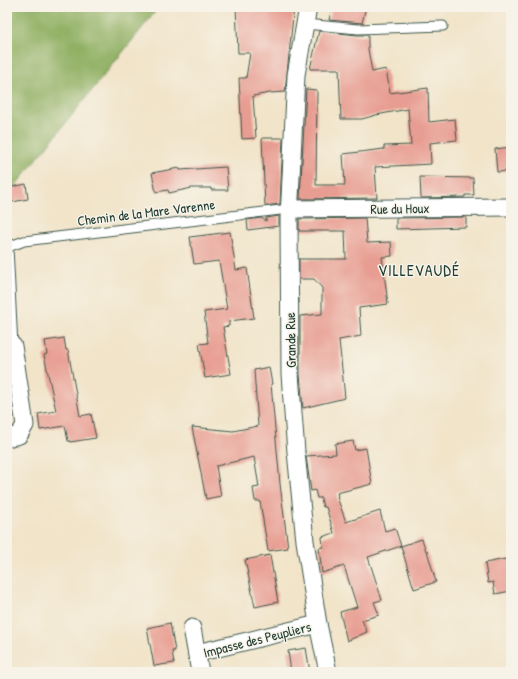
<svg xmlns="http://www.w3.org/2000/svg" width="518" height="679" font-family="'Patrick Hand',sans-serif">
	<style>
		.forest { fill: #91b064; stroke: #58764c }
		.building { fill: #e89d92 }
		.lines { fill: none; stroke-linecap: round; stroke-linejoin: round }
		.service-casing { stroke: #3e564a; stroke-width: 11 }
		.minor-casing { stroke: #3e564a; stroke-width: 19 }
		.service { stroke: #fff; stroke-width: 9 }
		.minor { stroke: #fff; stroke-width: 17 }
		.labels { text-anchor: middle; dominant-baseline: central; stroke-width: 3; stroke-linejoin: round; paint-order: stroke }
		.street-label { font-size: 14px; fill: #1f3d34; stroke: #f7f3e8 }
		.quarter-label { font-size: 16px; letter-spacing: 1px; fill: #1f3d34; stroke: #f7f3e8 }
	</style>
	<rect width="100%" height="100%" fill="#f7f3e8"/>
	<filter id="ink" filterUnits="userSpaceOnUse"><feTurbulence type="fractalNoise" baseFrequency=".025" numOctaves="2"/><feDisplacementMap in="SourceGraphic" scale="8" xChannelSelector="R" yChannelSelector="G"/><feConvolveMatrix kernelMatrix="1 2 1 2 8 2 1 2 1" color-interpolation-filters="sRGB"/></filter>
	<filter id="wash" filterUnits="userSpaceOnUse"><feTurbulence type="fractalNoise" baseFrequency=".012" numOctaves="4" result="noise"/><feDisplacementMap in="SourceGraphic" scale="16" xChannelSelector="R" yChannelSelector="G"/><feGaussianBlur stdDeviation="0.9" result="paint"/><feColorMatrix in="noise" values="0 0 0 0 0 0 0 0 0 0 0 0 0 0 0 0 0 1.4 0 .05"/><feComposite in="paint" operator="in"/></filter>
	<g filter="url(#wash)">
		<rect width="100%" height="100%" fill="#f1e4c9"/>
		<path class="forest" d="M7,7H159L7,196Z"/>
		<g id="blocks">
			<g class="building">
				<path d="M236,7H294L285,92L270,93L253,96L256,138L242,139L239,78H246L250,53H238Z"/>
				<path d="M332,7H366L362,23L329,20Z"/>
				<path d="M319,31L358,35H368V49L372,72L386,69L390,93L428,88L429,122L455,119L457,140L430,143L431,164L375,167L377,198L300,199L306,89L317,90L316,185H345L343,154L384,149V146L411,145L408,109L376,115L362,119H341L339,69H310Z"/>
				<path d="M262,138H283L280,204L265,206Z"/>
				<path d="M511,147V171L497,172L495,149Z"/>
				<path d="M226,167L228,190H211V188H192L169,193L168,190L156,192L152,173L179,168L180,170Z"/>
				<path d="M420,177L473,178L474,195H465V197L421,198Z"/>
				<path d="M26,184L28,199L7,203V188Z"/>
				<path d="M279,216V226L248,230L247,220L261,218L266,221V218Z"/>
				<path d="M466,217V227L396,229V218Z"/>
				<path d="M365,218L367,243L391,242L392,256L382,257L388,304L359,308L361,336L339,340L345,398L303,408L300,374V316L322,314V288L314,279H299V259H346L345,231H299V219Z"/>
				<path d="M230,232L236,270L247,268L254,318L229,321V326L223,327L231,374L205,378L199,344L208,343L204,312L227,309L219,261L194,264L190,237Z"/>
				<path d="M64,338L66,350H68L80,416L91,414L96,438L70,442V441H68L65,426L40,430L38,414L56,411L44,355L47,354L45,341Z"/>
				<path d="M269,367L272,384H271L280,484L288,548L268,551L260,501H255L253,488L259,487L254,457L216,466L221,496L206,499L192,427L233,431L258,426L254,370Z"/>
				<path d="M353,441L355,450L366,448L372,484L337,493L338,496L337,497L346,522L380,511L385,531L395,528L401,546L368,557L382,600L374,602L379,615L362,620L367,632L347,641L340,612L357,607L344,566L322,573L319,548L323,547L322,537L334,533L326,507H323L321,498H317L315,490L311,491L306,456L336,454L335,444Z"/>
				<path d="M422,539L426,551H427L436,582L414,589L401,546Z"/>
				<path d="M270,555L278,602L255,607L245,560Z"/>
				<path d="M511,558V591L495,594L493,582L488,583L485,563Z"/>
				<path d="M170,623L175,651H172L174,663L154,666L147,628Z"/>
				<path d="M306,648L310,672H291L288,651Z"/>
			</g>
		</g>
	</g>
	<g filter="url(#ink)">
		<use href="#blocks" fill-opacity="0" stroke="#3e564a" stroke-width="1"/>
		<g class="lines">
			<defs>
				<g id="service">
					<path d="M305,24L358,29L443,26"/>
					<path d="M13,346L8,247L24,241L289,209"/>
				</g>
				<g id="minor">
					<path d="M308,7L296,75L289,218L290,374L296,452L305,541L318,624L328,672"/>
					<path d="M289,209L511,207"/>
					<path d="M7,438L19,435L25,425L13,346"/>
					<path d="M192,628L200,672"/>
					<path d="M197,653L318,624"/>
				</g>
			</defs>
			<use href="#service" class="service-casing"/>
			<use href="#minor" class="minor-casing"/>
			<use href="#service" class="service"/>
			<use href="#minor" class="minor"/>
		</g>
	</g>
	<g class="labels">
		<g class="street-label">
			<text transform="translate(400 208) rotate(-1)">Rue du Houx</text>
			<text transform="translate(146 212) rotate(-7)">Chemin de la Mare Varenne</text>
			<text transform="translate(290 340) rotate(-91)">Grande Rue</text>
			<text transform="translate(257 639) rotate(-14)">Impasse des Peupliers</text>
		</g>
		<g class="quarter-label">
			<text x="419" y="270">VILLEVAUDÉ</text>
		</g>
	</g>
	<rect width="518" height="679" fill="none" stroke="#f7f3e8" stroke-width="24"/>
</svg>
